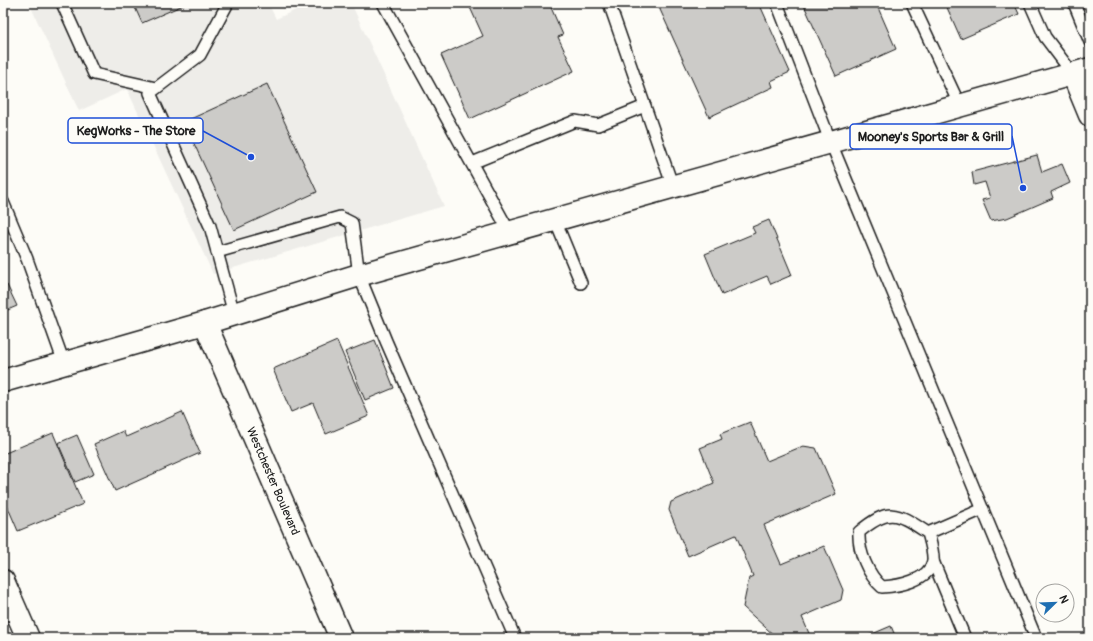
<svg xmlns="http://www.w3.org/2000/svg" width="1093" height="641" font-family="Pangolin,sans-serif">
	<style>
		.built { fill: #eeede9 }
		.building { fill: #cccbc8; stroke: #1c1c1c }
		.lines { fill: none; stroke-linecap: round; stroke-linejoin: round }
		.service-casing { stroke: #1c1c1c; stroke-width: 14 }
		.minor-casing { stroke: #1c1c1c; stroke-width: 25 }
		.secondary-casing { stroke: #1c1c1c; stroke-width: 25 }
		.service { stroke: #fdfcf7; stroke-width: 11 }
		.minor { stroke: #fdfcf7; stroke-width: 22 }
		.secondary { stroke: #fdfcf7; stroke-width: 22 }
		.labels { text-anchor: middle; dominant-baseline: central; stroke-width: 3; stroke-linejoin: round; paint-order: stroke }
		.street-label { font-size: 12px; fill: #1c1c1c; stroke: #fdfcf7 }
		.leader { fill: none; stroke: #1d4ed8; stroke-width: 1.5 }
		.callout-dot { fill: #1d4ed8; stroke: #fdfcf7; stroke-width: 1.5 }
		.callout { fill: #fdfcf7; stroke: #1d4ed8; stroke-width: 1.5 }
		.callout-label { font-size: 13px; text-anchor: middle; font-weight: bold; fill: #1c1c1c }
	</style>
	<rect width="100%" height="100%" fill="#fdfcf7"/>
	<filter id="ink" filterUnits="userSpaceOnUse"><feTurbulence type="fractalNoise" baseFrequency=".025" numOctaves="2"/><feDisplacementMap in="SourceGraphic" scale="8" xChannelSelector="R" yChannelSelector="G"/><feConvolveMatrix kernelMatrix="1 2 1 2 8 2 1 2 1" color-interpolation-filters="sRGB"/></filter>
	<g filter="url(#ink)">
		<path class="built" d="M29,3H268L276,19L311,3H351L444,206L213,274L127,89L79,111Z"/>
		<g class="building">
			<path d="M133,3H188L142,23Z"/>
			<path d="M468,3H549L563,35L558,37L574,71L470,119L441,55L483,36Z"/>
			<path d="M657,3H759L790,72L771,81L773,87L709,117Z"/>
			<path d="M803,3H876L896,49L836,76Z"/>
			<path d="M945,3H1014L1019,14L961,39Z"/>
			<path d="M267,84L317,192L234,230L184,122Z"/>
			<path d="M1037,155L1042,172L1062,164L1070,183L1051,192L1053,198L1007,218L991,221L982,200L990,198L985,182L974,185L972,172Z"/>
			<path d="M769,220L792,275L771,284L767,276L722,295L705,254L755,233L752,227Z"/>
			<path d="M7,285L17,306L3,312V287Z"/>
			<path d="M375,340L394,388L365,400L345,352Z"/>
			<path d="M337,341L369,416L326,434L313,403L291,412L273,369Z"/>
			<path d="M182,412L200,453L115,491L94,444L123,431L126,437Z"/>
			<path d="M750,422L767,461L803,446L816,448L836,494L764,525L781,564L824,546L843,590L841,600L802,617L811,638H777L743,607L749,578L753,576L736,535L688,556L669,510L671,502L714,483L700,448L722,439L720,434Z"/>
			<path d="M53,433L83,504L18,531L3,496V454Z"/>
			<path d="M77,435L94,474L75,482L58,443Z"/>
			<path d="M891,626L896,638H863Z"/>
		</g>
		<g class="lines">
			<defs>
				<g id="service">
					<path d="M62,3L94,74L156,88"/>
					<path d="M228,3L200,55L150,93L210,226L234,314"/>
					<path d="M383,3L510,233"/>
					<path d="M609,3L673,187"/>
					<path d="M777,3L831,143L1036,638"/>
					<path d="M912,3L960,106"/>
					<path d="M1030,3L1045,37L1073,74"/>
					<path d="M1074,3L1090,42"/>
					<path d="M472,163L575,121L598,125L645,106"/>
					<path d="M3,202L27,259L64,363"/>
					<path d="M555,220L581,283"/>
					<path d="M217,252L340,217L352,223L359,275L386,341L515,638"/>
					<path d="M928,533C930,541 934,553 933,561C929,581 898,586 882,587C868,575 858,551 859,532C890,506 897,513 928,533L983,509"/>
					<path d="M933,561L965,638"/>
				</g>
				<g id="minor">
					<path d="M1073,74L1090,115"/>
					<path id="s1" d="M205,323L341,638"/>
					<path d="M3,581L28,638"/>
				</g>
				<path id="secondary" d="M3,381L205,323L359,275L1090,69"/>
			</defs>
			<use href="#service" class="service-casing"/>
			<use href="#minor" class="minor-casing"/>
			<use href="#secondary" class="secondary-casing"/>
			<use href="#service" class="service"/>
			<use href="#minor" class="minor"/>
			<use href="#secondary" class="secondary"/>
		</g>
	</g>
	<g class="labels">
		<g class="street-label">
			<text stroke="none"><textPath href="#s1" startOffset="172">Westchester Boulevard</textPath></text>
		</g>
	</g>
	<path class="leader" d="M251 157L203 131M1023 188L1012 136"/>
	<g class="callout-dot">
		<circle cx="251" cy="157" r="4"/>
		<circle cx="1023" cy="188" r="4"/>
	</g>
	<g class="callout">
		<rect x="68" y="118" width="135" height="25" rx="4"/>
		<rect x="850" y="124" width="162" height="25" rx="4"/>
	</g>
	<g class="callout-label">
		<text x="136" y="135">KegWorks - The Store</text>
		<text x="931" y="141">Mooney's Sports Bar &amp; Grill</text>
	</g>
	<rect width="1093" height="641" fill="none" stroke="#fdfcf7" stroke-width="16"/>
	<rect x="8" y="8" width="1077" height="625" fill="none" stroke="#1c1c1c" stroke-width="1.5" filter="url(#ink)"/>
	<g transform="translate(1055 603) rotate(67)"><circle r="19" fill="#fdfcf7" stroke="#a3a29f"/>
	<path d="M0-3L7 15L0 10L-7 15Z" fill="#1f6fb2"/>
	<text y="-6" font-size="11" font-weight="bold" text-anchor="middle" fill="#1c1c1c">N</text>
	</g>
</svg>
